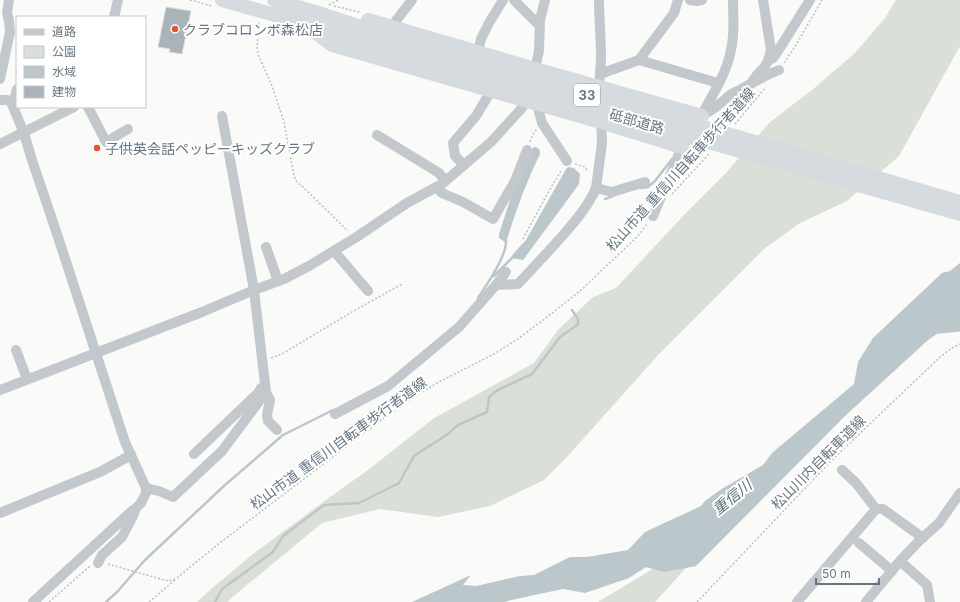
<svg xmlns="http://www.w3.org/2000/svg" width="960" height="602" font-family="Inter,'Noto Sans JP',sans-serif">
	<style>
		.green { fill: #dadfd7 }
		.water { fill: #bbc7cb }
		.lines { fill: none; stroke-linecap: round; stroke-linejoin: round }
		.stream { stroke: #bbc7cb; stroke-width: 2.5 }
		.river { stroke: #bbc7cb; stroke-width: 15 }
		.building { fill: #aab3b9; stroke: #dcdcda }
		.path { stroke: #bbbfc2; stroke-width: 1.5; stroke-dasharray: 2 2; stroke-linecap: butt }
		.minor { stroke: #c3c8cc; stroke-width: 10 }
		.highway { stroke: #d6dbdf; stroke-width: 14 }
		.poi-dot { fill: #e4572e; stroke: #fff; stroke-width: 1.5 }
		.labels { text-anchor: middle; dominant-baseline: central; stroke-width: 4; stroke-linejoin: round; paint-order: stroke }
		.shield { fill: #fff; stroke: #939fa8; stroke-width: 1 }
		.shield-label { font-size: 13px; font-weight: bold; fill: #657683 }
		.poi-label { font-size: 14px; fill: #657683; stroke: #fff; text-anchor: start }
		.street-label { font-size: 14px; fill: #657683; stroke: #fff }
		.water-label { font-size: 15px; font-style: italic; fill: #60757c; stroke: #fff }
	</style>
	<rect width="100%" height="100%" fill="#fafaf8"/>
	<g class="green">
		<path d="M896,0H960V46L899,156L847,201L800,223L764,249L658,355L567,457L544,480L490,506L438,517L380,509L322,523L230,599L228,602H197L210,590L253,554L330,497L368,470L434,418L534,363L558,330L593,297L616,288L684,215L726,173L769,123L812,90L854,54L885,18Z"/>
		<path d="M725,525L655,602H598Z"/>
	</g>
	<g class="water">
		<path d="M534,147H536C540,149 540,150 540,154C526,183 515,213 506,243L499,238V234L513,191L531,150Z"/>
		<path d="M568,167L574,168L580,174L579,184L574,191L523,260L511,258L513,254L526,240L566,169Z"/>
		<path d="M960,263V316L954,321L927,341L845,416L696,566L664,572L646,567L629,578L585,593L563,589L511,600L505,602H412L471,575L463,585L476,586L520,576L534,575L570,557H587L628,550L645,532L701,506L705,501L720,490L763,465L772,453L854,384L858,362L873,338L942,273L950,271Z"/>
	</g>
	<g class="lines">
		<g class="stream">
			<path d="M641,188L648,187L655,181L672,159"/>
			<path d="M605,199L613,196"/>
			<path d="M494,276L513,257"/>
			<path d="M478,298C487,284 507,256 506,240"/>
			<path d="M106,602L117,592L145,560L225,485L283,435L333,410"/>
			<path d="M215,602L222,589L273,552L283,536L324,505L359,503L399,483L414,456L448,434L458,425L487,412L489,397L498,390L532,374L560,337L573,328L578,324V319L572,310"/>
		</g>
		<path class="river" d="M929,327L960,324"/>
	</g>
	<path class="building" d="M166,7L191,11L182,54L169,52L170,49L158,47Z"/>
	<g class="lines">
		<g class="path">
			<path d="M190,0L212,6"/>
			<path d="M329,5L338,0"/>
			<path d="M334,6L360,12"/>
			<path d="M259,23L257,47L258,54L272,86L284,122L294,176L297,182L302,186L348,231"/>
			<path d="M784,63L796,45L822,0"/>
			<path d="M735,124L766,87"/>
			<path d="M530,142L533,134L537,129"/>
			<path d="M575,164L585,167L588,172"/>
			<path d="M672,194L709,154"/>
			<path d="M523,239L545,198L562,169"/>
			<path d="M271,358L282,354L350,313L402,284"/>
			<path d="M108,564L164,580L169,581L177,578L217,545L246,523L384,418L414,397L437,383L494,354L518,339L551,314L580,291L638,236L648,223"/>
			<path d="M49,602L90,566"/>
			<path d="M149,602L175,580"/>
			<path d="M697,602L830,462L940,357L952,348L960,344"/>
		</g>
		<g class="minor">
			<path d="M514,0L539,25"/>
			<path d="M599,0C599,19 601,37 601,56C601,68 599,80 599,93"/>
			<path d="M690,0L698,1L702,0"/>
			<path d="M114,17L118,0"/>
			<path d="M393,27L395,22L412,0"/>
			<path d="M478,52L481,39L489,23L503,0"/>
			<path d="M639,60L718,83"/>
			<path d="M768,61L773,58L776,54L810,0"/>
			<path d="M534,74L539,51L540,20L545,0"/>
			<path d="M600,74L639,60L674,13L678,0"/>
			<path d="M0,79L10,32L9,21L7,13L9,0"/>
			<path d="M752,82L757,75L765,66L768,61L771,50L763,0"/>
			<path d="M0,100H7L11,102L24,133L31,157L57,234L125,442L146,488V493L141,503L136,508L133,516L122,537L102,555L98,563"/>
			<path d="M11,102L14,100L17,89"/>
			<path d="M537,104L542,123L567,161"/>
			<path d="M88,107L106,142L128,129"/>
			<path d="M702,115C712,95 727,73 731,50C735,34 733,16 733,0"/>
			<path d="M222,116L254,290L266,392L270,400L267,415L268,421L277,430"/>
			<path d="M699,121L702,116L716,107L730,95L767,75L779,70"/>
			<path d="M377,135L439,173L445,181"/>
			<path d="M0,144L74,107"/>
			<path d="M464,165L455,156L453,143L476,116L491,91"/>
			<path d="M436,187L442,193L463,202L493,219L515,181L527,150"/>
			<path d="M596,188L612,192L645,182"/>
			<path d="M653,216L682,147L686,141"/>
			<path d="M266,247L278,281"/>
			<path d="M334,251L368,291"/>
			<path d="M496,285L506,272"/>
			<path d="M16,350L27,379"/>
			<path d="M0,390L202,312L254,290L284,279L309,266L355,238L407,203L442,184L492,141L521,109L526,101L528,95"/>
			<path d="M335,414L388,386L459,327L496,285L518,284C533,268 549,251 564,234C576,220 589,205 596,188L602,143L601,117"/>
			<path d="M194,454L259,392L261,388"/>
			<path d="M146,488L159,491L173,497L222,451L266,392"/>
			<path d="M876,509H883L923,538"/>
			<path d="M0,513L100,472L131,455"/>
			<path d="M859,543L892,571"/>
			<path d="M900,561L927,585L930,602"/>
			<path d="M33,602L133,510"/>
			<path d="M797,602L876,509L856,483L842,470"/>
			<path d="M866,602L900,561L919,541L939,523L960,493"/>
		</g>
		<g class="highway">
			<path d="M222,0L303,23L439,65L960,214"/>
			<path d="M274,0L315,12L382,34L402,42L443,54L731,135L960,202"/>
			<path d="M368,20L535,69L702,116"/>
			<path d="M311,29L332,45L601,122L682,147"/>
		</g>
	</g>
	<g class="poi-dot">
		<circle cx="175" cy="29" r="4"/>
		<circle cx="97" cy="148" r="4"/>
	</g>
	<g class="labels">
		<rect class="shield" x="574" y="84" width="26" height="22" rx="3"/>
		<g class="shield-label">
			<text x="587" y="95">33</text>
		</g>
		<g class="poi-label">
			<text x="183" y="29">クラブコロンボ森松店</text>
			<text x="105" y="148">子供英会話ペッピーキッズクラブ</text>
		</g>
		<g class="street-label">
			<text transform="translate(637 121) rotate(16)">砥部道路</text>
			<text transform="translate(680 169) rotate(-48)">松山市道 重信川自転車歩行者道線</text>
			<text transform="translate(338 443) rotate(-36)">松山市道 重信川自転車歩行者道線</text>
			<text transform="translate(818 462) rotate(-45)">松山川内自転車道線</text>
		</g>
		<g class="water-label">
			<text transform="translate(732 497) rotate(-39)">重信川</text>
		</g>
	</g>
	<rect x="16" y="16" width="130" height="92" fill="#ffffff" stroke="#c1c8cd"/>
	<rect x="24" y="29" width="20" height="6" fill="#c3c8cc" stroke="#c1c8cd"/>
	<text x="52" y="36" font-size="12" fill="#657683">道路</text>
	<rect x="24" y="46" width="20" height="12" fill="#dadfd7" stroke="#c1c8cd"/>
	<text x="52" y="56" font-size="12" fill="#657683">公園</text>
	<rect x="24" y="66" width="20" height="12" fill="#bbc7cb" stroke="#c1c8cd"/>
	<text x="52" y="76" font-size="12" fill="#657683">水域</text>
	<rect x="24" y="86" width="20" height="12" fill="#aab3b9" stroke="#c1c8cd"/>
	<text x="52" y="96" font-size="12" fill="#657683">建物</text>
	<path d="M816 578v6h63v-6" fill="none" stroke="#657683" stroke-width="2"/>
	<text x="822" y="578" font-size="12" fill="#657683" stroke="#ffffff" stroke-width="3" paint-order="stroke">50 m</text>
</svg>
